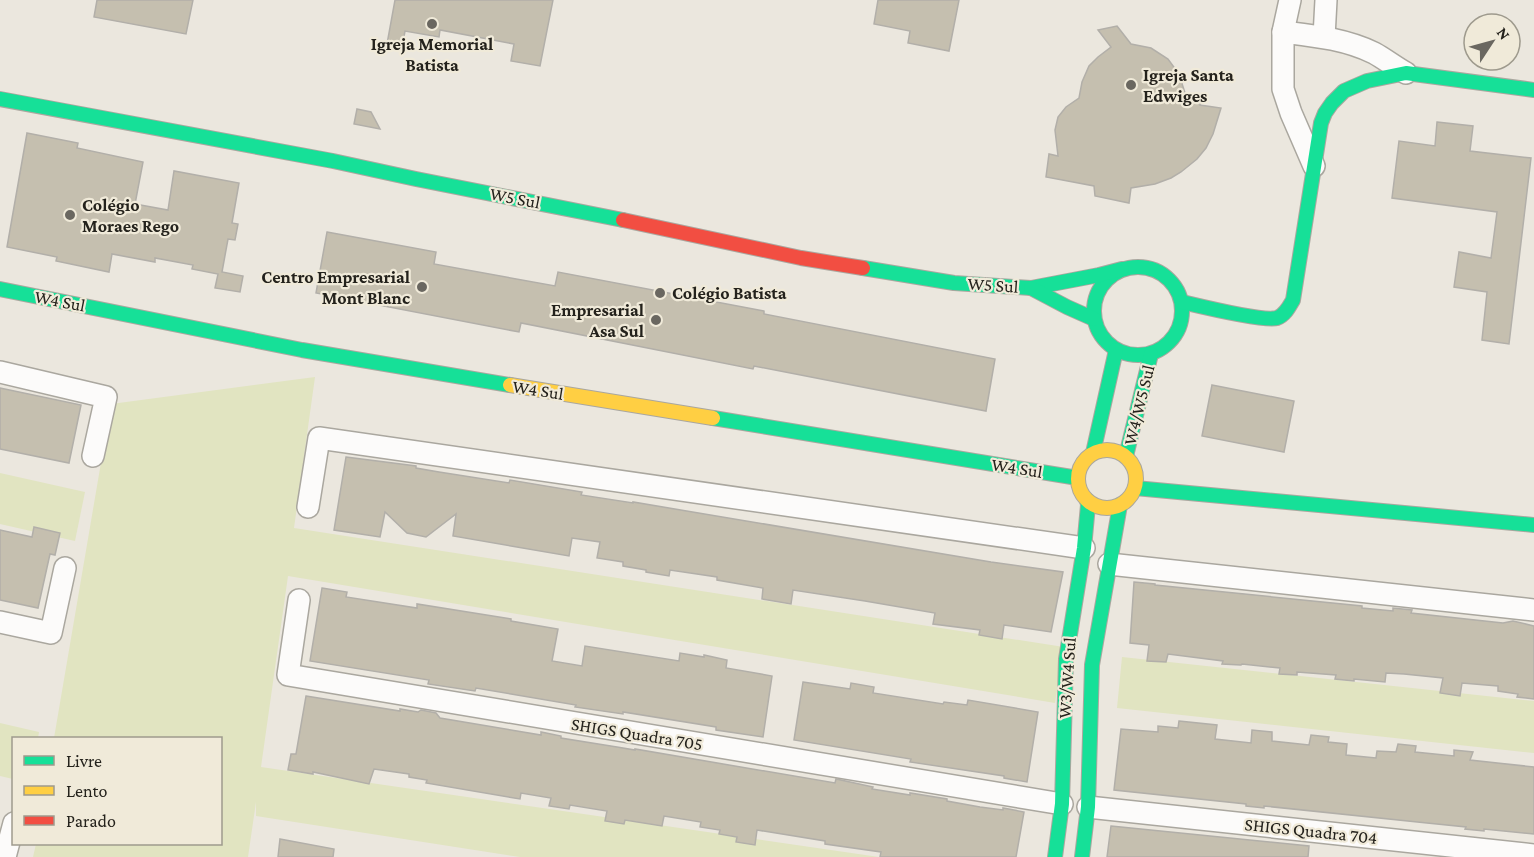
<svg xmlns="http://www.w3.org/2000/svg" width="1534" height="857" font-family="'Crimson Pro',serif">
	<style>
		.green { fill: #e1e4c1 }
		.building { fill: #c5bfaf; stroke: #b2afa9; stroke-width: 1.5 }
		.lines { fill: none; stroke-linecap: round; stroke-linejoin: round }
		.street-casing { stroke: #aaa79f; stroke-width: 24 }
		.fast-casing { stroke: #aaa79f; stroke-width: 16 }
		.slow-casing { stroke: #aaa79f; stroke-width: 16 }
		.jam-casing { stroke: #aaa79f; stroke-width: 16 }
		.street { stroke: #fcfbfa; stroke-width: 21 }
		.fast { stroke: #16e098; stroke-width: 14 }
		.slow { stroke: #ffcf43; stroke-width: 14 }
		.jam { stroke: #f24e42; stroke-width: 14 }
		.poi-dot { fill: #6a6760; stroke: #f0ead9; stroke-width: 2 }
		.labels { text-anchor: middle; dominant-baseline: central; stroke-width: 4.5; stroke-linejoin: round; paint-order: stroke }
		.poi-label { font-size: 18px; font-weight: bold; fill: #24221c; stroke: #f0ead9; text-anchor: start }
		.street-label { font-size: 18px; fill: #24221c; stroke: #f0ead9 }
	</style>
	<rect width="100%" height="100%" fill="#ebe7de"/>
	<g class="green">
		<path d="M315,377L294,528L1064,647L1055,703L288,576L261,767L879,857H520L256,816V802L248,857H33L36,844H220V738H54L111,404Z"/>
		<path d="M0,473L85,492L75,541L0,524Z"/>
		<path d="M1122,657L1534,701V753L1117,708Z"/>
		<path d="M0,723L39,732L38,738H14L13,779L0,776Z"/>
	</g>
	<g class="building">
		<path d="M97,0H193L186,34L94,17Z"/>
		<path d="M395,0H553L540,66L511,61L514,44L440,30L439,37L405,31L402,47L387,44Z"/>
		<path d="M878,0H959L949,51L908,43L910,31L874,24Z"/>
		<path d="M1117,26L1131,44L1151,48L1168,59L1179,74L1185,93L1201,96L1200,105L1221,108L1213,134L1206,148L1197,159L1181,172L1171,178L1155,184L1131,188L1129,203L1095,196L1094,186L1046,177L1049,154L1058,156L1055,130L1058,117L1066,107L1079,98L1082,82L1089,66L1098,57L1111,47L1098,30Z"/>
		<path d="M357,109L371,112L380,129L354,124Z"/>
		<path d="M1437,122L1473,126L1470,151L1531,158L1509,344L1482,340L1487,292L1454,287L1459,252L1491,258L1497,212L1392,198L1399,141L1435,146Z"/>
		<path d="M27,133L78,143L77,148L143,162L135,204L168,210L174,171L239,183L232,223L238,224L235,240L228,239L222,272L243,276L240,292L215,288L218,274L192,269L193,265L155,258V262L112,254L109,272L56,261L57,257L7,247Z"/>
		<path d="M327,232L436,252L434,264L555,286L558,272L764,311V314L995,359L986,411L754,366L753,369L521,323L519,332L316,293Z"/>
		<path d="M1212,385L1294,401L1284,452L1202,436Z"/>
		<path d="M0,388L81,405L69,463L0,449Z"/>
		<path d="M346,457L416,466V468L439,472L509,483L510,480L582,492L581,495L633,503V502L991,562L1063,572L1051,632L1004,625L1002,639L979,635L980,630L933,624L935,613L865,601L793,590L791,604L762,599L763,588L717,580V577L670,570L669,576L646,572V570L623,566V562L597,558L600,542L572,538L569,556L453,536L456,514L426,537L407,533L385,512L380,537L334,530Z"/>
		<path d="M34,527L60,533L55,555L50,554L38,608L0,600V530L32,537Z"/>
		<path d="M1134,582L1155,584V585L1362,606V608L1393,611V608L1412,610L1411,613L1503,623L1513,621L1534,626V699L1517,697L1518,694L1498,691V686L1462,683L1460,696L1440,693L1443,678L1404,674L1386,673L1385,682L1354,679V681L1335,679L1336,675L1297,672V675L1279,674L1280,668L1242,664L1241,665L1222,664L1223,661L1168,654L1166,662L1147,661L1149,645L1130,643Z"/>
		<path d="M322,588L347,592L346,597L417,608V604L511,619V621L558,629L552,661L582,666L585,646L679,661L680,653L704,657V655L727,660L726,668L772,676L763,737L716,730V727L623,712V714L575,707L576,705L476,688L475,691L428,684L429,680L310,661Z"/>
		<path d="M803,682L850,689L851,683L874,687L873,693L943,704L944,702L967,705L968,700L1038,712L1027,782L1004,778V776L910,762L911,759L794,740Z"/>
		<path d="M306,696L400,711V709L418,712L421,710L436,713L440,718L541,735V732L561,736V738L617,747L635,750V749L835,783L836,779L873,787L872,789L910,795V793L947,799V801L980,807L1003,810V808L1024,812L1016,857H880L881,852L825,844V841L757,830L755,845L736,842L737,837L719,834L720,830L700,827L701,822L664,816L662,826L625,820L624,824L605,821L607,811L570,805L569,809L549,806L551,798L521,793L520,799L426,783L427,780L409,777V774L374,769L369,784L313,772V774L288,770L291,754H296Z"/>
		<path d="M1179,721L1217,725L1215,739L1251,743L1252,730L1272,732V741L1309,745L1311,735L1329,737L1328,742L1347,744L1346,755L1376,758L1377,751L1396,752L1398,744L1416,746L1415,752L1454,756V750L1473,752L1470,760L1534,767V834L1484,829V831L1465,829L1466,827L1427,823L1264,806V808L1246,806V804L1114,790L1121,729L1158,732V726L1178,728Z"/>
		<path d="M1111,826L1309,846L1308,857H1107Z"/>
		<path d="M280,839L334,849L333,857H278Z"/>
	</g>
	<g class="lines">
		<defs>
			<g id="street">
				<path d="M1283,32L1290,0"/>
				<path d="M1324,37L1326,0"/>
				<path d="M1314,166L1291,113L1283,89V32C1315,36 1345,39 1374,53C1385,59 1395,67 1406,73"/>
				<path d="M0,372L106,397L93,456"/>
				<path d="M308,507L319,438L1084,548"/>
				<path d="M1109,564L1534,610"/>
				<path d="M299,600L288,675L1062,804"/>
				<path d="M0,622L51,633L65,568"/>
				<path d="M1088,807L1534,855"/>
				<path d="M5,857L14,823"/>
			</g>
			<g id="fast">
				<path d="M0,99L333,161L416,179L623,220"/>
				<circle cx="1138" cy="311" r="44"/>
				<path d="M863,268L954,283L1031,288L1099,275L1122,269"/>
				<path d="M1031,288L1067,307L1094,319"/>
				<path d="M0,289L302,350L510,385"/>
				<path d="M1182,302C1199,306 1264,322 1277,318C1285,315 1289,307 1293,300L1321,123L1325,113L1332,103L1344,91L1367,81L1406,73L1534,90"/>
				<path d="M713,418L1078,478"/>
				<path d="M1093,453L1116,350"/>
				<path d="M1126,456L1151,354"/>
				<path d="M1135,488L1534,525"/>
				<path d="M1055,857L1062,804L1066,659L1084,548L1088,505L1087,500"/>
				<path d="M1082,857L1088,807L1092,665L1120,505"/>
			</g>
			<g id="slow">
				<path d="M510,385L713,418"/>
				<circle cx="1107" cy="479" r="29"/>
			</g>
			<path id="jam" d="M623,220L801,258L863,268"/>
		</defs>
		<use href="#street" class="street-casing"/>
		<use href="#fast" class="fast-casing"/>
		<use href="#slow" class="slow-casing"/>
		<use href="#jam" class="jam-casing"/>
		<use href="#street" class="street"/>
		<use href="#fast" class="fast"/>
		<use href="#slow" class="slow"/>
		<use href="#jam" class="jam"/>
	</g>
	<g class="poi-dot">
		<circle cx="432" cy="24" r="6"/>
		<circle cx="1131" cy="85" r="6"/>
		<circle cx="70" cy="215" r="6"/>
		<circle cx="422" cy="287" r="6"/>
		<circle cx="660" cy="293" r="6"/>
		<circle cx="656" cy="320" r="6"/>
	</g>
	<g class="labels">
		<g class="poi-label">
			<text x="432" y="44" text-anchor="middle">Igreja Memorial<tspan x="432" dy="21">Batista</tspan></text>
			<text x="1143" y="75">Igreja Santa<tspan x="1143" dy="21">Edwiges</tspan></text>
			<text x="82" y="205">Colégio<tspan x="82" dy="21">Moraes Rego</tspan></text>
			<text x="410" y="277" text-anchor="end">Centro Empresarial<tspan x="410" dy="21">Mont Blanc</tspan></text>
			<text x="672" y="293">Colégio Batista</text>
			<text x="644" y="310" text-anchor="end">Empresarial<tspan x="644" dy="21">Asa Sul</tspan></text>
		</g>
		<g class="street-label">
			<text transform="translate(515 198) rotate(11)">W5 Sul</text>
			<text transform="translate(993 285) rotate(4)">W5 Sul</text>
			<text transform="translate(60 301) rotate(11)">W4 Sul</text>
			<text transform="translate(538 390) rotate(9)">W4 Sul</text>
			<text transform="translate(1139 405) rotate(-76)">W4/W5 Sul</text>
			<text transform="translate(1017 468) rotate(9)">W4 Sul</text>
			<text transform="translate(1067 678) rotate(-86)">W3/W4 Sul</text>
			<text transform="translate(637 734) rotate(9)">SHIGS Quadra 705</text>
			<text transform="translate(1311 831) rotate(6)">SHIGS Quadra 704</text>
		</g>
	</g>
	<rect x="12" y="737" width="210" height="108" fill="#f0ead9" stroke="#9e9a8d" stroke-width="1.5"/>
	<rect x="24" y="756" width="30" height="9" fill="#16e098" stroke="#9e9a8d" stroke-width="1.5"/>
	<text x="66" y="767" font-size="18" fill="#24221c">Livre</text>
	<rect x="24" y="786" width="30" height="9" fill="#ffcf43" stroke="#9e9a8d" stroke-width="1.5"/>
	<text x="66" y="797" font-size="18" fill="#24221c">Lento</text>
	<rect x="24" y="816" width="30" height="9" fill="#f24e42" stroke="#9e9a8d" stroke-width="1.5"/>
	<text x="66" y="827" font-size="18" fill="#24221c">Parado</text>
	<g transform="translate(1492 42) rotate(54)"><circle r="28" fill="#f0ead9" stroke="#9e9a8d" stroke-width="1.5"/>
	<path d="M0-4.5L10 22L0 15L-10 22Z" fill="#6a6760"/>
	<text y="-9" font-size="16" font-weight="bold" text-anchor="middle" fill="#24221c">N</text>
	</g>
</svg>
